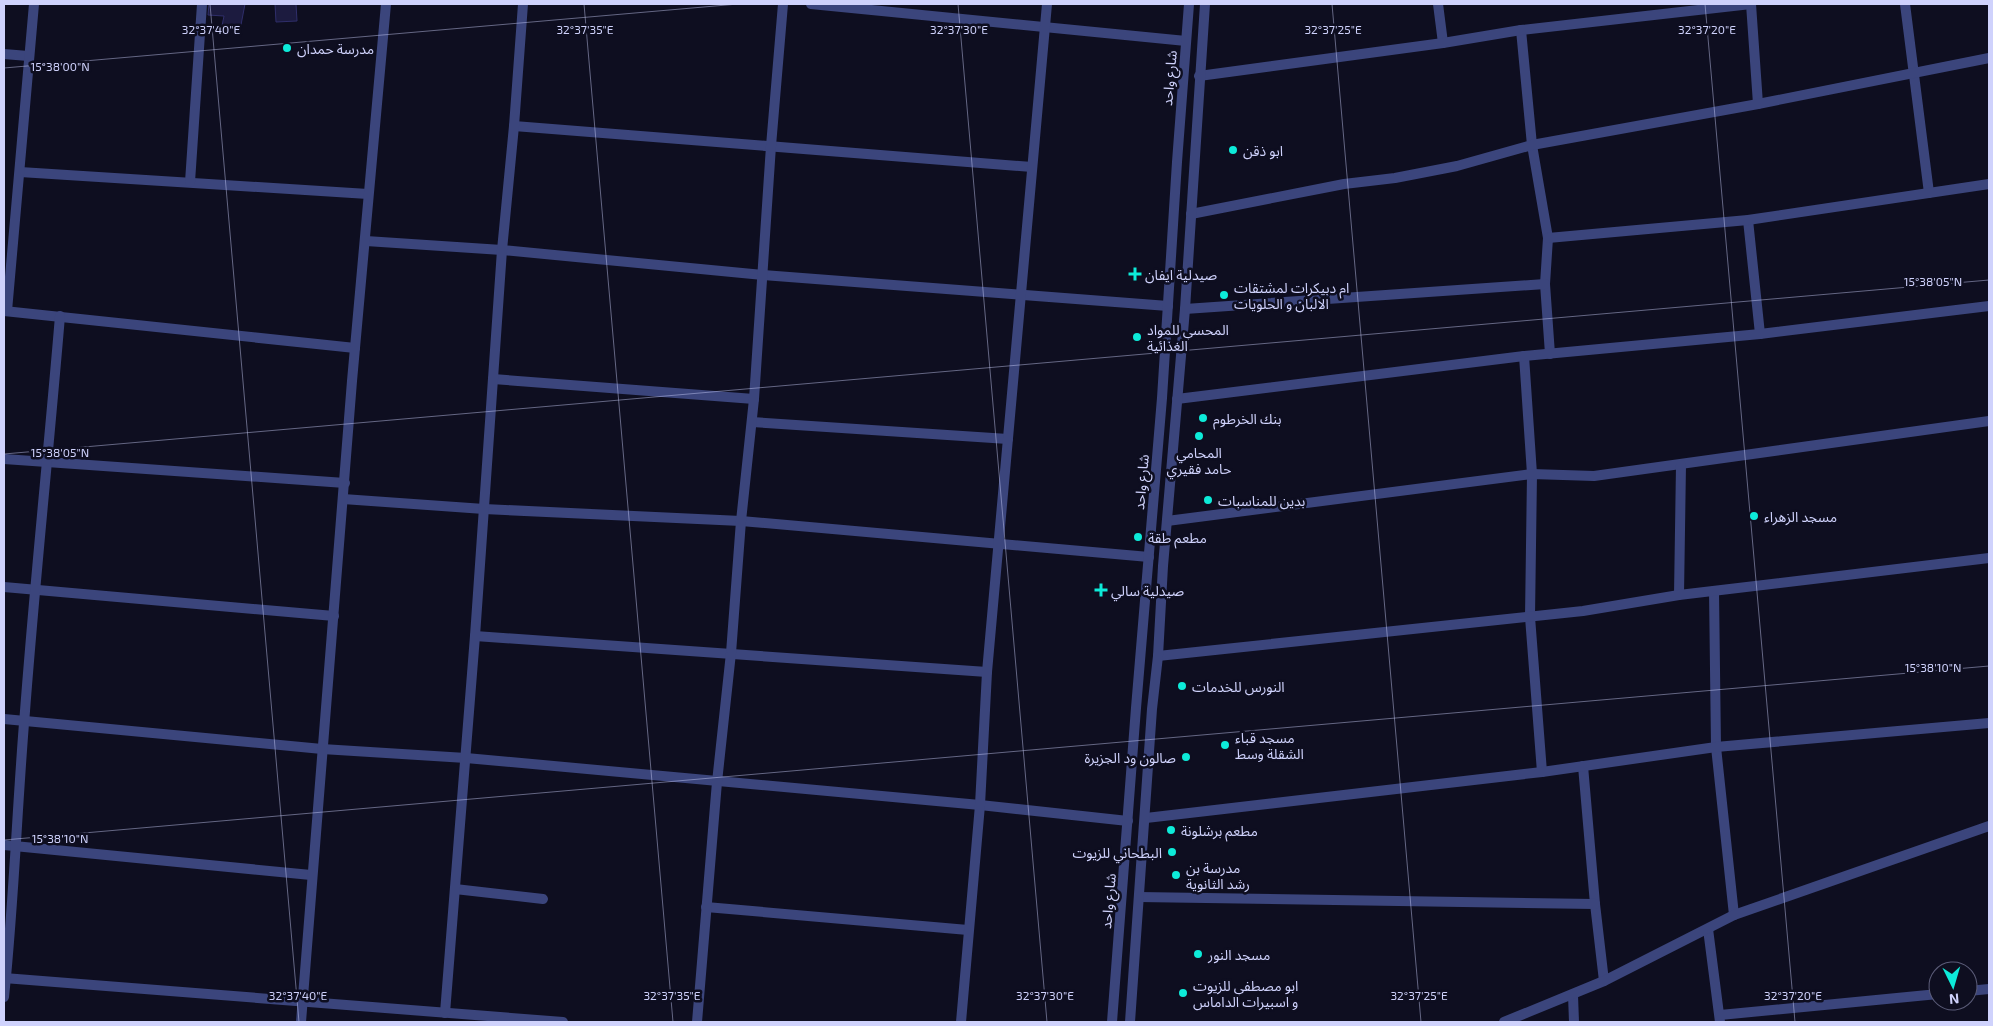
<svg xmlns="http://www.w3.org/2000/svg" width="1993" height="1026" font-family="'Exo 2','Noto Sans Arabic',sans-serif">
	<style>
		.building { fill: #1c1b3f; stroke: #2f2e6a }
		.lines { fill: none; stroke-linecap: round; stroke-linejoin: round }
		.minor { stroke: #3b457c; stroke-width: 10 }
		.tertiary { stroke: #3b457c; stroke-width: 10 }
		.ticks { fill: none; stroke: #cfd2fc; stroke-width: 1; stroke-opacity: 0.45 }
		.poi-dot { fill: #0debd9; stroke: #0e0e20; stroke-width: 2 }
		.labels { text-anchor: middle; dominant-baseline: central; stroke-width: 5; stroke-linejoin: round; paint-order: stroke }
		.poi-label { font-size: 14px; fill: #cfd2fc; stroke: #0e0e20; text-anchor: start }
		.street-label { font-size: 14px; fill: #cfd2fc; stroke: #0e0e20 }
		.ticks-label { font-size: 12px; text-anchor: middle; fill: #cfd2fc; stroke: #0e0e20; stroke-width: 5; stroke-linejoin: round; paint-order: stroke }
	</style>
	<rect width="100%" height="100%" fill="#0e0e20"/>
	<g class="building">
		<path d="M209,4H245L240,30L222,26L224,16L208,15Z"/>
		<path d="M275,4H296L297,21L276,22Z"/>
	</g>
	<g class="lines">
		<g class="minor">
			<path d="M811,4L1186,41"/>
			<path d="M1438,4L1443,43"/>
			<path d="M1751,4L1758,104"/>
			<path d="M1905,4L1929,193"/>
			<path d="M1521,30L1532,145L1548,238L1545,284L1550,354"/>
			<path d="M4,54L28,56"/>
			<path d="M1199,76L1443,43L1521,30L1751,4"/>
			<path d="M514,126L1032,167"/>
			<path d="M20,172L368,194"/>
			<path d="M190,182L202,4"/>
			<path d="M1191,214L1344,184L1395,178L1457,166L1532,145L1758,104L1989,58"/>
			<path d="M1748,220L1760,334"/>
			<path d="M1548,238L1748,220L1989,184"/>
			<path d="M366,241L502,250L763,275L1168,306"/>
			<path d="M1185,309L1545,284"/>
			<path d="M4,311L355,348"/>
			<path d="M7,311L34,4"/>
			<path d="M1524,356L1532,474L1530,617L1542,772"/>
			<path d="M493,379L754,399"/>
			<path d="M1177,399L1524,356L1760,334L1989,306"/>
			<path d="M752,422L1008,439"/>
			<path d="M4,459L345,483"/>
			<path d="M343,499L484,509L741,521L1149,557"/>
			<path d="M1167,521L1532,474L1594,476L1989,421"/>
			<path d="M4,587L334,616"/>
			<path d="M1714,591L1716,747L1734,915"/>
			<path d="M1679,595L1681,465"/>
			<path d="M475,636L987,672"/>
			<path d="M1158,656L1583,611L1679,595L1989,558"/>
			<path d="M4,719L322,749L466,758L980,805L1128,821"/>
			<path d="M1583,766L1595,904L1604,981"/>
			<path d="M1146,818L1542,772L1716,747L1989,723"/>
			<path d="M4,845L311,875"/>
			<path d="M455,889L543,899"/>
			<path d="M1139,897L1595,904"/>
			<path d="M706,907L968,930"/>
			<path d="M1708,929L1720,1022"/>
			<path d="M4,978L563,1022"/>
			<path d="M1968,991L1989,989"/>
			<path d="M1573,995L1574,1022"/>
			<path d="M4,997C14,902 17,806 25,711C35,579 49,448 60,316"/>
			<path d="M445,1013L475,636L502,250L514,126L523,4"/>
			<path d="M1720,1015L1938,994"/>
			<path d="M301,1022L352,381L386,4"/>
			<path d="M697,1022L717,782L731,653L741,521L754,399L771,146L783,4"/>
			<path d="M961,1022L980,805L987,672L1047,4"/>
			<path d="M1504,1022L1604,981L1734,915L1989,826"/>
		</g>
		<g class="tertiary">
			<path d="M1112,1022L1136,708L1162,398L1177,162L1189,4"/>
			<path d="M1130,1022L1152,709L1158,656L1163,566L1185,309L1205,4"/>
		</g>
	</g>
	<path class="ticks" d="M210,4L299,1022M584,4L673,1022M958,4L1047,1022M1332,4L1421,1022M1705,4L1795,1022M4,68L738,4M4,454L1989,280M4,840L1989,666"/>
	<g class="poi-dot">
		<circle cx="287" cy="48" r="5"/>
		<circle cx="1233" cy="150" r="5"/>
		<path d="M1132.5 266.5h5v5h5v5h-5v5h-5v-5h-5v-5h5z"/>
		<circle cx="1224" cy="295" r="5"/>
		<circle cx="1137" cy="337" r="5"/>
		<circle cx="1203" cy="418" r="5"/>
		<circle cx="1199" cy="436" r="5"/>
		<circle cx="1208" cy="500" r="5"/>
		<circle cx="1754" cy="516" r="5"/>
		<circle cx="1138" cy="537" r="5"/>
		<path d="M1098.5 582.5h5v5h5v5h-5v5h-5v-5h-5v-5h5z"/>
		<circle cx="1182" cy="686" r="5"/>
		<circle cx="1225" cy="745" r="5"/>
		<circle cx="1186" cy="757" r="5"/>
		<circle cx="1171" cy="830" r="5"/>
		<circle cx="1172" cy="852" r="5"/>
		<circle cx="1176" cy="875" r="5"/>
		<circle cx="1198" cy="954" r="5"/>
		<circle cx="1183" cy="993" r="5"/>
	</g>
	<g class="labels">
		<g class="poi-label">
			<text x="297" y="48">مدرسة حمدان</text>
			<text x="1243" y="150">ابو ذقن</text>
			<text x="1145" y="274">صيدلية ايفان</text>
			<text x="1234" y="287">ام دبيكرات لمشتقات<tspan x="1234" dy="16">الالبان و الحلويات</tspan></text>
			<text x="1147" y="329">المحسي للمواد<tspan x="1147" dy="16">الغذائية</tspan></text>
			<text x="1213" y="418">بنك الخرطوم</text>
			<text x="1199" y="452" text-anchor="middle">المحامي<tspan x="1199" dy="16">حامد فقيري</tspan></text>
			<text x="1218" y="500">بدين للمناسبات</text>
			<text x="1764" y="516">مسجد الزهراء</text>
			<text x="1148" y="537">مطعم طقة</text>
			<text x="1111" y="590">صيدلية سالي</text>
			<text x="1192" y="686">النورس للخدمات</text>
			<text x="1235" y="737">مسجد قباء<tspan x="1235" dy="16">الشقلة وسط</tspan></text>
			<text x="1176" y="757" text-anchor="end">صالون ود الجزيرة</text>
			<text x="1181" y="830">مطعم برشلونة</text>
			<text x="1162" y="852" text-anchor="end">البطحاني للزيوت</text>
			<text x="1186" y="867">مدرسة بن<tspan x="1186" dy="16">رشد الثانوية</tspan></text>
			<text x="1208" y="954">مسجد النور</text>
			<text x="1193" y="985">ابو مصطفي للزيوت<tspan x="1193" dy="16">و اسبيرات الداماس</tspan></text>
		</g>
		<g class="street-label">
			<text transform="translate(1169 78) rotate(-85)">شارع واحد</text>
			<text transform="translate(1141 482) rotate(-85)">شارع واحد</text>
			<text transform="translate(1108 901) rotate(-85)">شارع واحد</text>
		</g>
	</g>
	<g class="ticks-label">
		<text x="211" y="34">32°37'40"E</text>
		<text x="585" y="34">32°37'35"E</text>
		<text x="959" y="34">32°37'30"E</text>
		<text x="1333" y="34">32°37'25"E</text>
		<text x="1707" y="34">32°37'20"E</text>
		<text x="60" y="71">15°38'00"N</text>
		<text x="1933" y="286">15°38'05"N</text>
		<text x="60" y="457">15°38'05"N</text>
		<text x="1933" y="672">15°38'10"N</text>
		<text x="60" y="843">15°38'10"N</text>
		<text x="298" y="1000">32°37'40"E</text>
		<text x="672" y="1000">32°37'35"E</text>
		<text x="1045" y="1000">32°37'30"E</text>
		<text x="1419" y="1000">32°37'25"E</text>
		<text x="1793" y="1000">32°37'20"E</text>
	</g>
	<rect width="1993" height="1026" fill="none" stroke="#cfd2fc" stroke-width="10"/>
	<g transform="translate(1953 986) rotate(175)"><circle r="24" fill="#0e0e20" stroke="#5b5c78"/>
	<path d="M0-4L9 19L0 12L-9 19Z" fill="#0debd9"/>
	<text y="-8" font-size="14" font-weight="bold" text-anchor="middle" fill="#cfd2fc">N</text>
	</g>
</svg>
